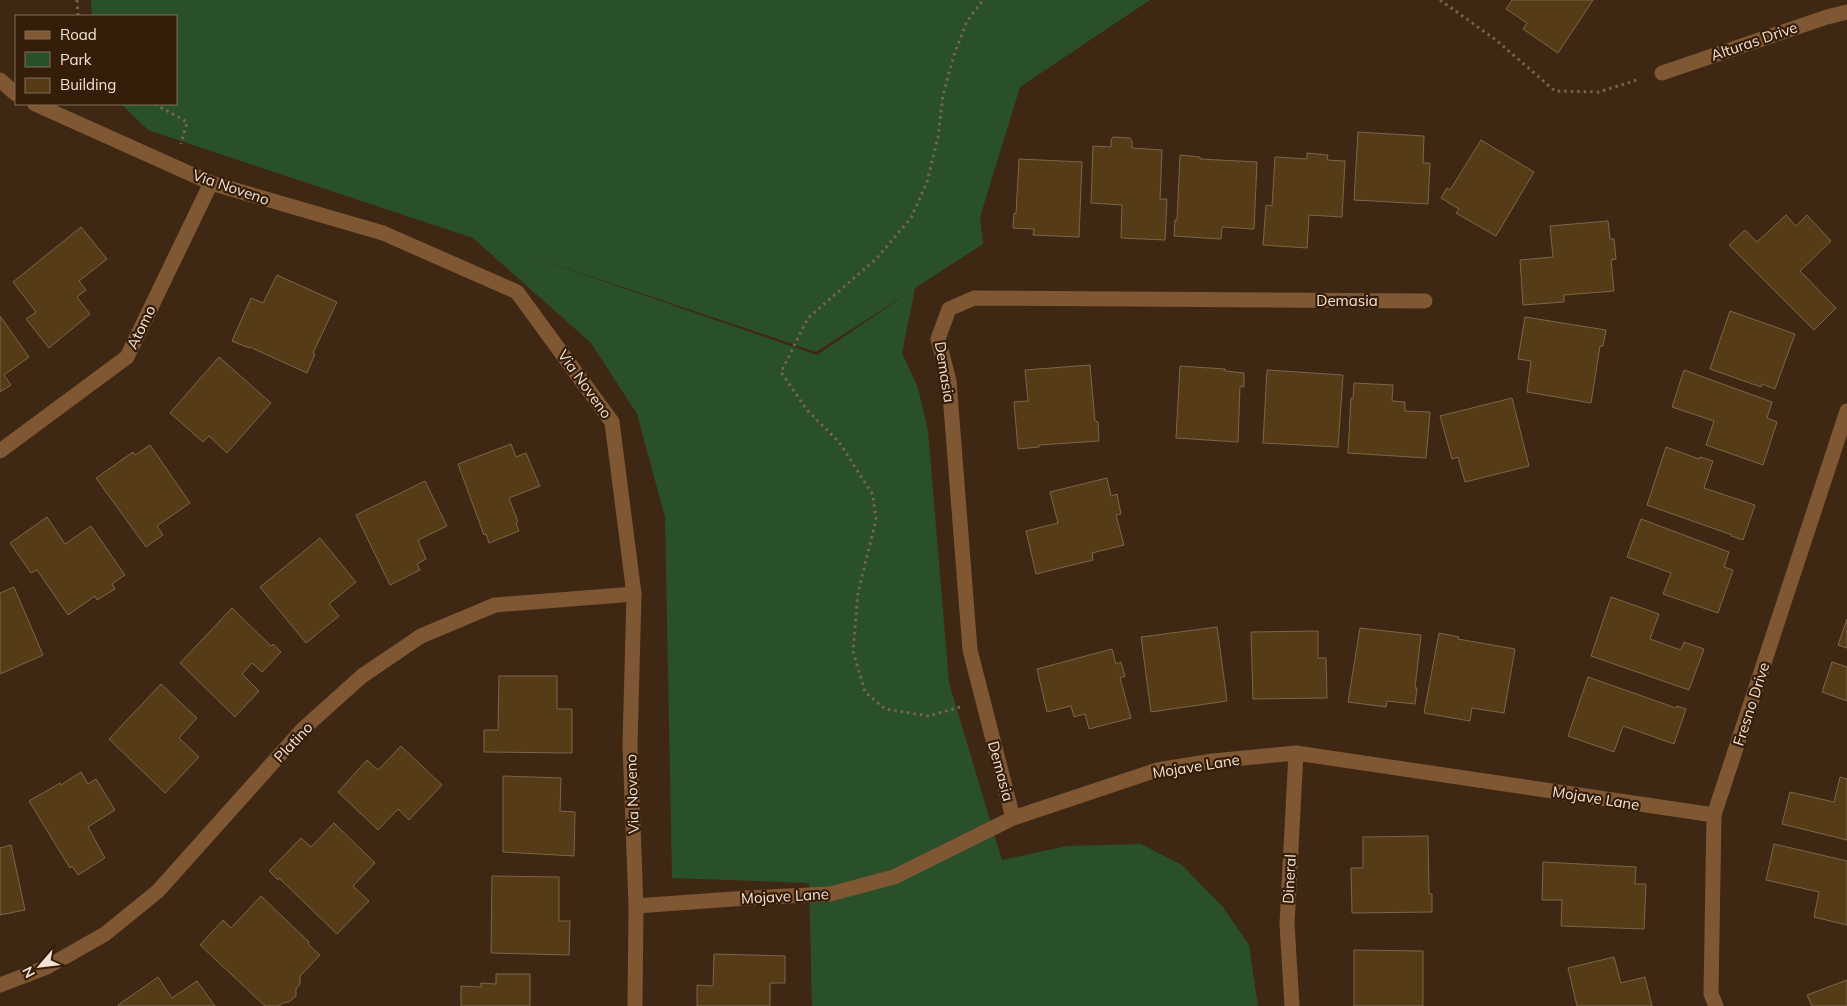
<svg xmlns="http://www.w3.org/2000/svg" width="1847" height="1006" font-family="Mulish,sans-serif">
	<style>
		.green { fill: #2a4f2b; fill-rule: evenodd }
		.building { fill: #553c16; stroke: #7a664a }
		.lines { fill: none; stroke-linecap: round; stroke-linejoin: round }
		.path { stroke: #786351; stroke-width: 3; stroke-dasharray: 2.5 4; stroke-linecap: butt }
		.street { stroke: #805733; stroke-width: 15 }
		.labels { text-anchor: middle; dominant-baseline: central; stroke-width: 4.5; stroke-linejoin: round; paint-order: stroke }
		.street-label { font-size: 15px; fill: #f2e2d6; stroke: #351e09 }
	</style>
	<rect width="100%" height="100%" fill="#3f2813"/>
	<path class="green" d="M91,0H1150L1020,87L980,217L983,244L915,288L902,353L918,388L928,431L949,683L1002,860L1067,846L1141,844L1182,865L1222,906L1249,945L1258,1006H812L809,883L672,878L665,517L637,414L591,343L473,238L148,130L121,104H176V16H92ZM533,257L816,352L908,293L817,355Z"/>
	<g class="building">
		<path d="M1512,0H1593L1558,53L1523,29L1527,23L1506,9Z"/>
		<path d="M1358,132L1424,136L1423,163H1430L1428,204L1354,200Z"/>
		<path d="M1113,137L1130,138L1132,141V148L1162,150L1160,199H1167L1165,240L1121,238L1122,205L1091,203L1093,146L1111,147V140Z"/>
		<path d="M1481,140L1534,172L1496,236L1456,213L1459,209L1441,198L1447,188L1450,190Z"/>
		<path d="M1307,153L1328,155L1327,160L1345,161L1342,217L1309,215L1307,248L1263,245L1266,205L1272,206L1275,157L1307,159Z"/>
		<path d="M1180,155L1200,157V159L1257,162L1254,229L1222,227L1221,239L1174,236L1175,220H1177Z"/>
		<path d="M1019,159L1082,162L1079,237L1033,235L1034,229L1013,228L1014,213L1016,214Z"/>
		<path d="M1786,215L1796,226L1807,215L1831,241L1800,271L1836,308L1814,330L1729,245L1745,230L1757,242Z"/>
		<path d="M1608,221L1610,239H1614L1616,259L1611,260L1614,291L1564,295V302L1523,305L1520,260L1553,257L1550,226Z"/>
		<path d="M81,227L107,259L79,281L86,290L77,297L90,314L49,348L26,319L36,312L13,282Z"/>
		<path d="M277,275L337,302L313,353L315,354L307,373L250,347L249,348L232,341L251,298L263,303Z"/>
		<path d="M1730,311L1795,334L1775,389L1762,384L1761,387L1710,369Z"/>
		<path d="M0,316L29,357L4,375L11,385L0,392Z"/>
		<path d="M1525,317L1606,330L1603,346H1600L1591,403L1527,392L1531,361L1518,359Z"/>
		<path d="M219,357L271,403L227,453L209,436L203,442L170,413Z"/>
		<path d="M1090,365L1095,421L1098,422L1099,441L1039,445V447L1018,449L1014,402L1028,401L1025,370Z"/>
		<path d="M1180,366L1225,369V371L1244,373V387L1240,386L1238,442L1176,438Z"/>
		<path d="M1267,370L1343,375L1338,447L1263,443Z"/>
		<path d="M1684,370L1772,402L1767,418L1777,422L1763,465L1706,445L1714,421L1672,407Z"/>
		<path d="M1354,383L1393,385L1392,401L1405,402V411L1430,412L1426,458L1348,453L1351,398L1353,399Z"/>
		<path d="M1512,398L1529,466L1465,482L1458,457L1452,459L1440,416Z"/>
		<path d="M511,444L516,457L526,453L540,486L509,498L518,522L516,523L519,531L489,543L486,534L484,535L458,464Z"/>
		<path d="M150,445L190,503L157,526L163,535L146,547L96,478L133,452L135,455Z"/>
		<path d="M1666,447L1699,459L1700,457L1713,461L1704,488L1755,505L1743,540L1731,536L1732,535L1647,505Z"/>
		<path d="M1107,478L1111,496L1117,494L1121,514L1116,515L1124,545L1092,553L1093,560L1036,574L1026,531L1058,523L1050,492Z"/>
		<path d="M425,481L447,526L418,540L426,559L417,564L420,570L390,585L356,515Z"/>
		<path d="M47,517L65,544L91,526L125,575L112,584L115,589L97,600L95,596L68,615L37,570L31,573L10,543Z"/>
		<path d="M1641,519L1729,552L1724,567L1733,570L1718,613L1663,594L1671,573L1627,557Z"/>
		<path d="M320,538L356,582L329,604L339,616L306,643L260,587Z"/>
		<path d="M14,587L43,655L0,674V593Z"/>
		<path d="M1611,597L1659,614L1650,639L1681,650L1684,642L1704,649L1689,690L1591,656Z"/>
		<path d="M232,608L271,646L273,644L281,652L262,672L252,663L242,674L259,691L235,717L180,663Z"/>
		<path d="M1847,619V648L1838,645Z"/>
		<path d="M1217,627L1227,701L1151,712L1141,637Z"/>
		<path d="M1360,628L1421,635L1415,688H1417L1415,704L1387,701L1386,707L1348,702Z"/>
		<path d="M1318,631V658H1326L1327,698L1253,699L1251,632Z"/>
		<path d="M1439,633L1459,637L1458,639L1515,649L1504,713L1472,708L1470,721L1424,713Z"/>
		<path d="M1112,649L1116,664L1121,662L1125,676L1120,678L1131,718L1089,729L1085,714L1074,717L1071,706L1047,712L1037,669Z"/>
		<path d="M1832,662L1847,667V701L1822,692Z"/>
		<path d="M499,676H557V709H572V753L484,752V730H498Z"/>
		<path d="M1588,677L1676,708L1677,706L1686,709L1674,744L1623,726L1614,752L1568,736Z"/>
		<path d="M161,684L197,718L179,738L199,757L165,793L109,739Z"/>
		<path d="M401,746L442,785L409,820L398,809L378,830L338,792L367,760L378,770Z"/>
		<path d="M81,772L88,784L96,779L115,810L88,827L105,858L78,875L72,866L70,868L29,801L60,783L61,785Z"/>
		<path d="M503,776L561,778L560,811L575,812L574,856L503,852Z"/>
		<path d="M1840,777L1847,779V840L1782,824L1790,792L1834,802Z"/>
		<path d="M334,823L375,863L353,886L369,901L337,934L279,878L278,880L269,871L301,838L311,847Z"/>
		<path d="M1428,836L1429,894H1432V912L1352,913L1351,868H1363V837Z"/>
		<path d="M1774,844L1847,861V925L1814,917L1819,892L1766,880Z"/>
		<path d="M11,845L25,910L0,915V848Z"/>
		<path d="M1543,862L1636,867L1635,884H1646L1644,929L1561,926L1562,900H1542Z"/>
		<path d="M492,876L559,877V921H570L569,955L491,953Z"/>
		<path d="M261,896L309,942L308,944L320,955L300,976V984L296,989V996L289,1002L283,1003L279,1006H265L200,945L223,920L231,928Z"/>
		<path d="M1354,950L1423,951V1006H1354Z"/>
		<path d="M714,954L785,956V983H770V1006H697V985L713,986Z"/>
		<path d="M1614,957L1621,983L1645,977L1652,1006H1577L1568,968Z"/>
		<path d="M496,974H530V1006H461V986L481,987V983L496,984Z"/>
		<path d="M158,977L172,998L197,981L215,1006H119L118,1005Z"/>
		<path d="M1847,980V1006H1812L1807,995Z"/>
	</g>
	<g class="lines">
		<g class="path">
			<path d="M77,0L78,16"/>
			<path d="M1440,0L1496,40L1555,91L1599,92L1640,79"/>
			<path d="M155,104L187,122L181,144"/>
			<path d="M960,707L928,716L885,709L865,692L853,651L858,593L876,520L873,495L839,442L807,410L781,372L808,318L877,258L911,218L927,182L938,137L943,95L954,55L967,21L983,0"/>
		</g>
		<g class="street">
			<path d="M1662,73L1827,17L1847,12"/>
			<path d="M0,80L16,94"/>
			<path d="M35,104L211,183L383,233L517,292L612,422L634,594L630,745L636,906L635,1006"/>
			<path d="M0,451L127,357L211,183"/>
			<path d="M1013,818L970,650L949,381L938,339L949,309L974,298L1425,301"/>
			<path d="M636,906L747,898L830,894L894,877L1013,818L1157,770L1213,761L1296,753L1714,815"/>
			<path d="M0,985L47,967L105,934L158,891L303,729L362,676L421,636L495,605L634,594"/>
			<path d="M1292,1006L1287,924L1296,753"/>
			<path d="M1716,1006L1711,994L1714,815L1847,411"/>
		</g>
	</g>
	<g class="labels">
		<g class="street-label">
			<text transform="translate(1754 41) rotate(-19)">Alturas Drive</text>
			<text transform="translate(231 187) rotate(19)">Via Noveno</text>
			<text x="1347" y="300">Demasia</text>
			<text transform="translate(141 327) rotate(-64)">Atomo</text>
			<text transform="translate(945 372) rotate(81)">Demasia</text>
			<text transform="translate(585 384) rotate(54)">Via Noveno</text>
			<text transform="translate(1751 704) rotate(-72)">Fresno Drive</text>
			<text transform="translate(293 742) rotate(-47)">Platino</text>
			<text transform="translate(1196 766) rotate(-9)">Mojave Lane</text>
			<text transform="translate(1001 771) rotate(75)">Demasia</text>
			<text transform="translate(632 794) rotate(-92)">Via Noveno</text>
			<text transform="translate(1596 798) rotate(9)">Mojave Lane</text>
			<text transform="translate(1289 879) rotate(-87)">Dineral</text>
			<text transform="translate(785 896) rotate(-3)">Mojave Lane</text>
		</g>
	</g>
	<rect x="15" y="15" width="162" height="90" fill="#351e09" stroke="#816c5b"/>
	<rect x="25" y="31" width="25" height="8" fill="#805733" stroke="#816c5b"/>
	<text x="60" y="40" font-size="15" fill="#f2e2d6">Road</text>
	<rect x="25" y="52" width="25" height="15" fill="#2a4f2b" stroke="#816c5b"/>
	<text x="60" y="65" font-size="15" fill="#f2e2d6">Park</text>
	<rect x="25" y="78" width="25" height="15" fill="#553c16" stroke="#816c5b"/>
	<text x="60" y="90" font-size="15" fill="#f2e2d6">Building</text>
	<g transform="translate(40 966) rotate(242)" stroke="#351e09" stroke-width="4" paint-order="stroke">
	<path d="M0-4L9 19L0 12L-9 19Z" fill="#f2e2d6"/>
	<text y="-8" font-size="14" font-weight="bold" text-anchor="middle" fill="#f2e2d6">N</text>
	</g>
</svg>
